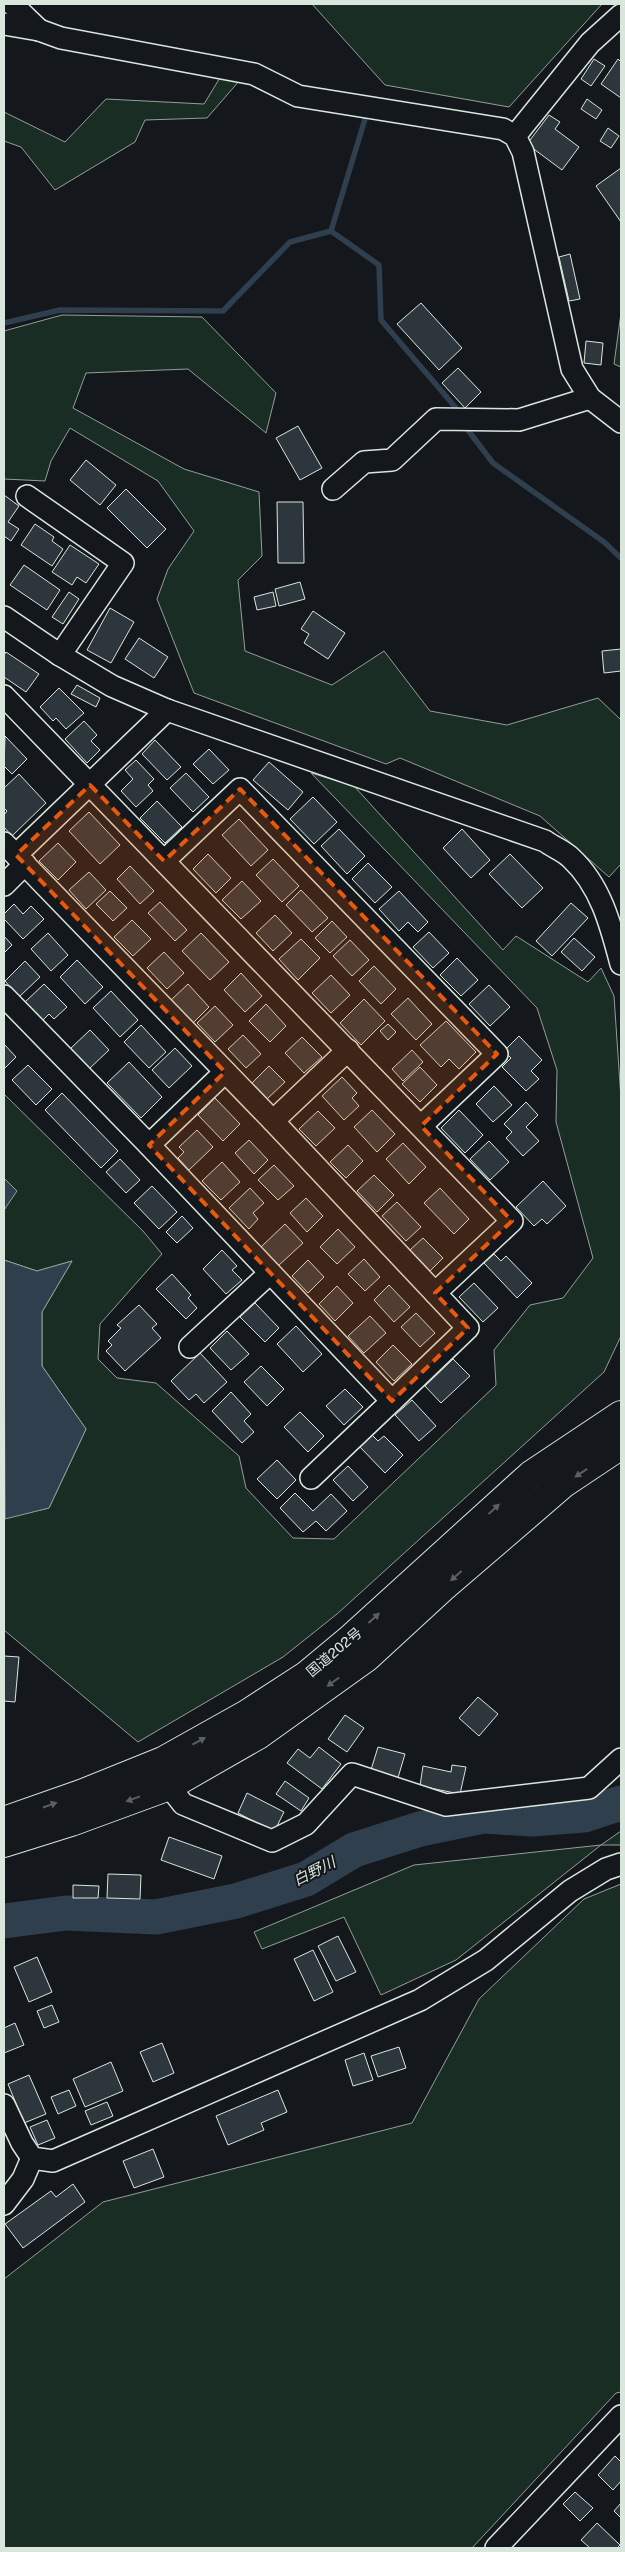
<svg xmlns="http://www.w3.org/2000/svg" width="625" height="2552" font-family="'Public Sans','Noto Sans JP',sans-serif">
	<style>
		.green { fill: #1a2d24; stroke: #939e99 }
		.water { fill: #2f3f4d; stroke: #939e99 }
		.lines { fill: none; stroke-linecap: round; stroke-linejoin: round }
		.stream { stroke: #2f3f4d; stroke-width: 5.5 }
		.river { stroke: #2f3f4d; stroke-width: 35 }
		.building { fill: #2c363c; stroke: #d8e6dc }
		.minor-casing { stroke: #d8e6dc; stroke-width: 24 }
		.highway-casing { stroke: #d8e6dc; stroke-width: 30 }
		.minor { stroke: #14181c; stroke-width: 21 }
		.highway { stroke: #14181c; stroke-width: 28 }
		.oneway { fill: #59605f }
		.marked { fill: #e8590c; fill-opacity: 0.2; stroke: #e8590c; stroke-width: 4; stroke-dasharray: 10 6; stroke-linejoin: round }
		.labels { text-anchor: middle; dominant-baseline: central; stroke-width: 4; stroke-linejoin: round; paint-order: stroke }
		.street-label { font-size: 14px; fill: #d8e6dc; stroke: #14181c }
		.water-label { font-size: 15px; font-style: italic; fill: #d8e6dc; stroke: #14181c }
	</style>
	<rect width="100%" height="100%" fill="#14181c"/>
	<g class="green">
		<path d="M312,4H602L509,107L385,85Z"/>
		<path d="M221,76L240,80L207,118L145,120L135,142L55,190L21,147L4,141V112L65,142L106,99L204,104Z"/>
		<path d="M621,313V367L614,364Z"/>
		<path d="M62,315L202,317L276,393L266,433L188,369L86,373L73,408L184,469L259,492L262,556L238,580L245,651L332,685L384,651L430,711L507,725L598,698L621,720V864L609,877L540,816L400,758L386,764L194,693L157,599L168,569L194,531L158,481L70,428L51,461L45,481L4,479V331Z"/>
		<path d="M311,773L354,786L503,950L516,936L588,982L601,968L614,996L621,1099V1336L604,1372L337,1614L283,1657L138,1742L4,1630V1518L49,1508L86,1429L42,1366V1312L72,1261L37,1271L4,1260V1210L16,1191L4,1178V1094L143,1231L162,1254L100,1324L98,1359L117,1378L156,1383L239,1456L246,1488L293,1538L334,1539L496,1385L494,1350L530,1305L563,1298L593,1258L556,1122L557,1070L537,1008Z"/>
		<path d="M621,1831V1845H601L456,1960L381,1995L344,1917L262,1949L254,1932L414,1865L601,1845Z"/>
		<path d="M621,1884V2392L616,2393L472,2548H4V2279L103,2202L412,2123L479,1999L584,1899Z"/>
	</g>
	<g class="water">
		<path d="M4,1178L17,1191L4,1210Z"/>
		<path d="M4,1260L37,1271L72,1261L42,1312V1366L86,1429L49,1508L5,1519Z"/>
	</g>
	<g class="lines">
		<g class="stream">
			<path d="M331,231L365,119"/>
			<path d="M4,323L60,310L223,311L290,242L331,231L379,265L381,320L456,408"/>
			<path d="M464,425L493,463L604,542L621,558"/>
		</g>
		<path class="river" d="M4,1921L66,1913L156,1917L236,1901L306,1879L354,1850L420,1829L483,1816L532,1819L584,1815L621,1803"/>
	</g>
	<g class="building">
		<path d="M594,59L605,66L591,86L581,79Z"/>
		<path d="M618,59L621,62V98L601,84Z"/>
		<path d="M587,99L602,110L596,119L581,109Z"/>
		<path d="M549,115L560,122L555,129L579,147L562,170L527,144Z"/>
		<path d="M608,128L619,136L611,148L600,141Z"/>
		<path d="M621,168V222L596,186Z"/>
		<path d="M570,254L580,299L569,301L559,257Z"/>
		<path d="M421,303L462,348L439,370L397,324Z"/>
		<path d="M586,341L603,343L601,365L584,363Z"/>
		<path d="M458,368L481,392L465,408L442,383Z"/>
		<path d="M298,426L322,468L300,480L276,438Z"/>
		<path d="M86,460L116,485L100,505L70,480Z"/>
		<path d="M126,489L166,529L147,548L107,508Z"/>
		<path d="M4,495L19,506L8,522L19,529L11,541L4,536Z"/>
		<path d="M277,502H303L304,563H278Z"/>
		<path d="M35,524L54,537L52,541L63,549L52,566L21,545Z"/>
		<path d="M70,545L99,564L86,583L77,577L72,585L52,572Z"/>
		<path d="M24,565L60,590L47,610L10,585Z"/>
		<path d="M300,582L305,599L279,606L275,589Z"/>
		<path d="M69,592L79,599L63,624L52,617Z"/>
		<path d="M273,592L276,606L257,610L254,597Z"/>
		<path d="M110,608L134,622L111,663L87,650Z"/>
		<path d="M313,611L345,633L328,659L304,643L309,634L301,629Z"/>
		<path d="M139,638L168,657L154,678L125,659Z"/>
		<path d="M621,649V671L604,673L602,651Z"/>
		<path d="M6,652L39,674L26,692L4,677V655Z"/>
		<path d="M77,685L100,698L96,707L71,694Z"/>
		<path d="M59,688L84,713L66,729L56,718L53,721L40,707Z"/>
		<path d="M84,721L97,735L91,741L100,750L87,763L65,739Z"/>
		<path d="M5,736L27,759L12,774L4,766Z"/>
		<path d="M155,740L181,767L167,780L142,754Z"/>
		<path d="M209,749L229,770L213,784L193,764Z"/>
		<path d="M136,760L154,779L148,785L153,791L136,807L121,791L133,779L125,770Z"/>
		<path d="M269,762L303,792L288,810L253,780Z"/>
		<path d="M186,773L209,797L193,812L170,788Z"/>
		<path d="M19,774L46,803L12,836L4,827V815L7,811L4,808V788Z"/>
		<path d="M313,797L337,822L314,844L290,819Z"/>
		<path d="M157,801L182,827L165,843L140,818Z"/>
		<path d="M89,812L120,845L100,864L69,831Z"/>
		<path d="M239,819L268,850L251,866L222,835Z"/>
		<path d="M339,829L365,856L347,874L321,846Z"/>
		<path d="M462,829L490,860L471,878L443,848Z"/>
		<path d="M58,843L76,862L58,880L39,861Z"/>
		<path d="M208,854L231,878L216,893L193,869Z"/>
		<path d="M510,854L543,888L522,908L489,874Z"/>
		<path d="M273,859L299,886L282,902L256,875Z"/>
		<path d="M368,863L392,887L375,903L352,879Z"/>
		<path d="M130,866L154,891L140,904L117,879Z"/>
		<path d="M89,872L106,890L86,909L69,890Z"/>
		<path d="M242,881L261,901L241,919L222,900Z"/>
		<path d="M301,890L328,918L312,932L286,905Z"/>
		<path d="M110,891L127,908L113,921L96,904Z"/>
		<path d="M399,891L428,922L418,932L408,922L399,931L379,909Z"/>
		<path d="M160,902L187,930L175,941L148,913Z"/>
		<path d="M571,903L588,918L552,956L536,941Z"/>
		<path d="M14,904L23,914L31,906L44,919L23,939L4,919V914Z"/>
		<path d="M275,915L292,933L273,951L256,933Z"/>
		<path d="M132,920L151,939L133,956L114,937Z"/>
		<path d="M332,921L347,937L330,953L315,938Z"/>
		<path d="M429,932L449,953L433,968L413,947Z"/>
		<path d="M48,933L68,955L51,971L31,949Z"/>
		<path d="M201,933L229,962L210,980L182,951Z"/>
		<path d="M4,936L12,945L4,953Z"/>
		<path d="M574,938L595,957L582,971L561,952Z"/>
		<path d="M301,939L320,958L298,980L279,959Z"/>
		<path d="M350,940L369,960L352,976L333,956Z"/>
		<path d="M164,952L184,973L167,989L147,968Z"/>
		<path d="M457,958L478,980L461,996L440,975Z"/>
		<path d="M77,960L103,987L85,1004L60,977Z"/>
		<path d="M25,961L40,977L19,997L5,981Z"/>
		<path d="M374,966L396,989L381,1004L359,981Z"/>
		<path d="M241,973L262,996L245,1012L224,990Z"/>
		<path d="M331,975L350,995L331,1013L312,993Z"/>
		<path d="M44,984L67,1007L54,1019L49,1014L42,1021L24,1003Z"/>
		<path d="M188,984L209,1007L192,1024L170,1001Z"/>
		<path d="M489,985L510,1007L490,1026L469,1004Z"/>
		<path d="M111,991L138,1020L120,1037L93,1008Z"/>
		<path d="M408,998L432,1024L416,1040L391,1014Z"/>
		<path d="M364,999L385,1021L361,1045L340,1023Z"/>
		<path d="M266,1004L286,1026L270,1042L249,1021Z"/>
		<path d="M215,1006L233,1025L215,1042L197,1023Z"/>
		<path d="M446,1021L476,1052L459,1069L449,1059L441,1067L420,1045Z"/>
		<path d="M388,1024L396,1032L388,1040L380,1031Z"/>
		<path d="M141,1025L166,1052L149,1068L124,1042Z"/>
		<path d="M90,1030L109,1050L89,1069L70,1049Z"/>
		<path d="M243,1035L261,1054L246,1068L228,1049Z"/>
		<path d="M519,1036L542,1060L531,1071L539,1079L526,1091L502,1067L511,1058L504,1051Z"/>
		<path d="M302,1037L322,1057L304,1073L285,1053Z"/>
		<path d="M4,1044L16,1057L4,1069Z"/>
		<path d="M175,1048L192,1066L169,1088L152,1070Z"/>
		<path d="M412,1050L423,1062L403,1081L392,1069Z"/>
		<path d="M129,1062L162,1097L141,1118L107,1083Z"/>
		<path d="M28,1065L52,1089L36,1105L12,1080Z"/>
		<path d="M269,1066L285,1082L267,1099L252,1083Z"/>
		<path d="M420,1067L437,1085L420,1102L402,1084Z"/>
		<path d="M342,1077L357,1093L352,1098L359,1106L344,1120L322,1096Z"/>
		<path d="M494,1086L512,1105L493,1122L476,1104Z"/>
		<path d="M62,1093L118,1151L101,1168L45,1110Z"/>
		<path d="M215,1098L240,1124L223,1141L198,1115Z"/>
		<path d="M526,1102L538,1115L526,1127L539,1141L523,1156L506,1138L512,1132L504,1124Z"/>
		<path d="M372,1110L395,1134L377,1152L354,1127Z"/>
		<path d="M459,1110L483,1135L465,1153L441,1128Z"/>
		<path d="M318,1111L335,1128L316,1146L299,1129Z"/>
		<path d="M197,1130L213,1147L189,1170L178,1158L184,1152L179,1147Z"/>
		<path d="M249,1140L268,1160L254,1174L235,1153Z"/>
		<path d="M489,1141L509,1162L490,1180L470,1159Z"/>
		<path d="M403,1143L426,1167L409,1184L386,1159Z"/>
		<path d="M348,1145L363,1161L346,1178L330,1162Z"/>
		<path d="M120,1159L140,1180L126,1193L106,1172Z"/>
		<path d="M222,1162L240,1182L221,1200L202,1181Z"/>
		<path d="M274,1165L294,1186L278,1200L258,1180Z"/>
		<path d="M374,1175L394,1195L377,1212L357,1191Z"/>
		<path d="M543,1181L566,1206L547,1224L542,1219L534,1226L516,1207Z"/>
		<path d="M152,1186L177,1212L159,1229L134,1203Z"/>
		<path d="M250,1188L264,1203L253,1213L258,1219L249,1229L229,1208Z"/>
		<path d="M440,1188L469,1219L454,1234L424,1203Z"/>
		<path d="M306,1198L323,1216L307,1232L290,1213Z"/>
		<path d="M397,1202L421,1227L406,1241L382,1216Z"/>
		<path d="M182,1216L193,1228L177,1243L166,1232Z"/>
		<path d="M285,1224L303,1243L278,1266L261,1247Z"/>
		<path d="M338,1229L355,1247L337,1264L320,1247Z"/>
		<path d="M423,1238L443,1258L430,1271L410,1250Z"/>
		<path d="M222,1250L237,1266L232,1270L242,1280L226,1294L203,1269Z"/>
		<path d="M494,1254L501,1261L506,1256L532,1283L517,1298L484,1263Z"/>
		<path d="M364,1259L380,1277L365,1291L348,1274Z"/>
		<path d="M308,1260L324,1277L308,1293L292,1276Z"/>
		<path d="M172,1274L191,1295L188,1298L197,1308L186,1319L156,1289Z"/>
		<path d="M474,1283L498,1308L483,1322L459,1297Z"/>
		<path d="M389,1285L410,1307L394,1322L374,1300Z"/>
		<path d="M337,1286L353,1303L335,1321L319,1304Z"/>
		<path d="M255,1303L279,1328L265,1342L240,1317Z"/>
		<path d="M139,1305L157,1324L152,1328L161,1338L125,1371L106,1351L112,1345L108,1341L121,1328L117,1325Z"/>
		<path d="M416,1313L435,1333L420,1347L401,1327Z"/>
		<path d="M370,1316L386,1333L364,1353L348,1336Z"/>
		<path d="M296,1326L322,1354L303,1372L277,1344Z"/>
		<path d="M227,1331L249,1354L231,1370L210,1348Z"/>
		<path d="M393,1345L412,1364L394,1381L376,1362Z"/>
		<path d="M200,1353L227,1382L204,1403L196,1394L189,1400L171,1381Z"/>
		<path d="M453,1359L470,1376L441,1403L425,1386Z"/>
		<path d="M261,1366L284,1389L267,1406L244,1382Z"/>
		<path d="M345,1389L363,1407L344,1425L326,1406Z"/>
		<path d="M231,1392L251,1414L244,1421L254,1432L242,1443L212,1411Z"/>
		<path d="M412,1400L436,1426L419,1441L395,1415Z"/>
		<path d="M300,1412L324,1436L308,1452L284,1427Z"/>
		<path d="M372,1435L378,1441L384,1436L403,1455L385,1473L360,1447Z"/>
		<path d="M277,1460L296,1480L277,1499L257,1479Z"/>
		<path d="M348,1466L368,1487L353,1501L333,1480Z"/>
		<path d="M295,1493L313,1511L331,1494L347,1511L326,1531L316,1521L303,1532L280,1508Z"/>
		<path d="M4,1656L19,1657L15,1702L4,1701Z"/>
		<path d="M478,1697L498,1714L479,1736L459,1718Z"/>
		<path d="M345,1715L364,1728L347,1752L328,1739Z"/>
		<path d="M319,1747L341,1764L322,1789L287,1763L298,1749L310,1758Z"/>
		<path d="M378,1747L405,1754L397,1781L370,1773Z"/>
		<path d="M452,1765L466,1767L460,1794L420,1786L423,1766L451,1772Z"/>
		<path d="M285,1781L309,1798L301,1811L276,1794Z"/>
		<path d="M247,1793L284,1812L274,1832L238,1813Z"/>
		<path d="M169,1837L222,1856L214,1879L161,1860Z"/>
		<path d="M108,1874L141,1875L140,1899L107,1898Z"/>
		<path d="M73,1885L99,1886L98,1898H73Z"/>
		<path d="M338,1936L356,1972L336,1981L318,1946Z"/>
		<path d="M313,1950L333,1992L314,2001L294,1959Z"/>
		<path d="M37,1957L52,1992L29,2002L14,1967Z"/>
		<path d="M52,2005L59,2022L44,2028L37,2011Z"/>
		<path d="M15,2023L24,2045L4,2053V2028Z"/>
		<path d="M162,2043L174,2073L153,2082L140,2052Z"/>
		<path d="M399,2047L406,2068L378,2077L371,2056Z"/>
		<path d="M364,2053L373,2080L353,2086L345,2060Z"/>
		<path d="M111,2062L123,2091L85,2107L73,2079Z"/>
		<path d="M29,2075L46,2114L24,2123L8,2084Z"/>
		<path d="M69,2090L76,2106L58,2114L51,2097Z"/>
		<path d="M278,2090L287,2112L261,2123L264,2130L228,2145L216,2116Z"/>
		<path d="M107,2102L113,2116L91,2125L85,2111Z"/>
		<path d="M47,2120L55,2138L38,2145L30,2127Z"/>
		<path d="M153,2149L164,2177L134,2188L123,2161Z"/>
		<path d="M73,2184L85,2202L23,2248L5,2224L51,2191L56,2197Z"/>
		<path d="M615,2456L621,2462V2481L613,2490L598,2475Z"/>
		<path d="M575,2492L593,2508L580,2521L563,2504Z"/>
		<path d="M621,2503V2518L614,2511Z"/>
		<path d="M597,2523L620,2545L617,2548H590L581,2540Z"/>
	</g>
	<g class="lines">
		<defs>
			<g id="minor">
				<path d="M12,4L39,30"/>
				<path d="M4,24L39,30L61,38L254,74L298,96L503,129L515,136L523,152L572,369L590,398L621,422"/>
				<path d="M515,136L590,43L621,15"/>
				<path d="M333,489L364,462L392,460L436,419L519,420L590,398"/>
				<path d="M27,496L123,563L60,655"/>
				<path d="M4,617L60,655L112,686L167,710L545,841C553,847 564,851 571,858C601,886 611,926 621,964"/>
				<path d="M4,696L512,1221L435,1293"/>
				<path d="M4,843L273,1121L468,1328L392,1401L149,1145L4,996"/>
				<path d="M16,855L167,710"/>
				<path d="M164,861L240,789L497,1054L421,1126"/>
				<path d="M4,885L25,864"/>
				<path d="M273,1121L348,1050"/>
				<path d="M149,1145L225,1072"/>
				<path d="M190,1347L270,1273"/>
				<path d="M311,1478L392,1401"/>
				<path d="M169,1786L183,1804L272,1841L306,1824L352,1774L446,1805L589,1788L621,1759"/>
				<path d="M4,2105L22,2143L32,2158L53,2161L420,2000L486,1960L570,1891L606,1869L621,1864"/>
				<path d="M4,2204L23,2179L32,2158"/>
				<path d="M496,2548L621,2416"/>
			</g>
			<g id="highway">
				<path d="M4,1821L81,1794L163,1761L247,1714L307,1675L349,1640L531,1475L621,1415"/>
				<path d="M4,1843L71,1822L169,1786L258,1735L367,1657L442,1588L564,1483L621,1445"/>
			</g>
		</defs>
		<use href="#minor" class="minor-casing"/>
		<use href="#highway" class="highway-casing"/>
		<use href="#minor" class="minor"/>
		<use href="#highway" class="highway"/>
	</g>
	<defs><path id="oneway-solid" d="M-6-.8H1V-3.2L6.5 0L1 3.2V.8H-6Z" transform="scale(1.25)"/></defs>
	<g class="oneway">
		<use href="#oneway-solid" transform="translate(581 1473) rotate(146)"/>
		<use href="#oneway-solid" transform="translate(494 1509) rotate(-43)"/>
		<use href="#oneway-solid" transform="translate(456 1576) rotate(139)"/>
		<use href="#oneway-solid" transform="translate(374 1618) rotate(-42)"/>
		<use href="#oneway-solid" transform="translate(333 1682) rotate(144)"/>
		<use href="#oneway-solid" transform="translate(199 1741) rotate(-29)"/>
		<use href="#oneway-solid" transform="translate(133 1799) rotate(160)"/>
		<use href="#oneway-solid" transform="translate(50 1805) rotate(-19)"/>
	</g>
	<path class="marked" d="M90,785L164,861L240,789L497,1054L421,1126L512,1221L435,1293L468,1328L392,1401L149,1145L225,1072L16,855Z"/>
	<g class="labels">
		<g class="street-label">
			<text transform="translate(334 1652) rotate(-40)">国道202号</text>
		</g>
		<g class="water-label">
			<text transform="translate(314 1871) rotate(-27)">白野川</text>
		</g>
	</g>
	<rect width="625" height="2552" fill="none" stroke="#d8e6dc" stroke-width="10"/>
</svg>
